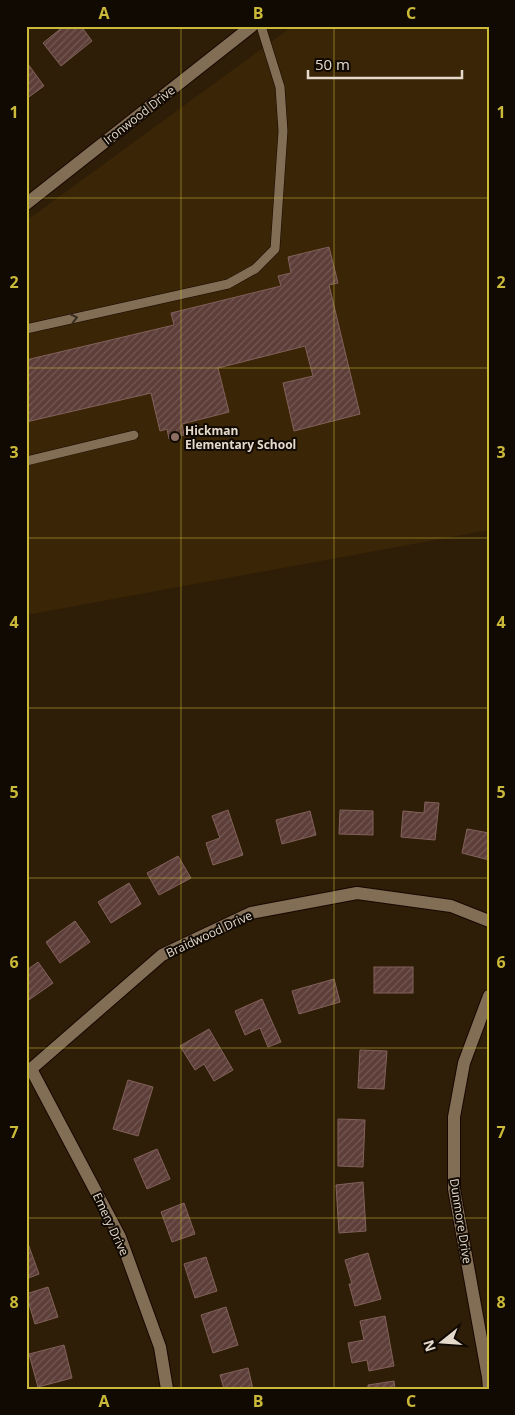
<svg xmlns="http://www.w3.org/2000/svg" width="515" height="1415" font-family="'Open Sans',sans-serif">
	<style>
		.built { fill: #3a2506 }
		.building { fill: url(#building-hatch); stroke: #82615b }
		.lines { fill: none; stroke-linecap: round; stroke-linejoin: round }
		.service-casing { stroke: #170700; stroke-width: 10 }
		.minor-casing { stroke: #170700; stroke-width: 14 }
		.service { stroke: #826d55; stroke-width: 9 }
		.minor { stroke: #826d55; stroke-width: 12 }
		.oneway { stroke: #392d20 }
		.grid { fill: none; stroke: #cbba39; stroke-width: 1; stroke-opacity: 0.55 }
		.education-dot { fill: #8d6e63; stroke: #110a03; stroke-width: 2 }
		.labels { text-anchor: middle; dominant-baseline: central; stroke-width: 4; stroke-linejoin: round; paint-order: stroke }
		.street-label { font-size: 12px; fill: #e4d9cb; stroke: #110a03 }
		.poi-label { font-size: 12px; font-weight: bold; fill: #e4d9cb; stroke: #110a03; text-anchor: start }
		.neatline { fill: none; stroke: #cbba39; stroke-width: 2 }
		.grid-label { font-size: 16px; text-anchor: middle; font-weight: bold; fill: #cbba39 }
	</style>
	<defs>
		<pattern id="building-hatch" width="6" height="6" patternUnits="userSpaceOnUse" patternTransform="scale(1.25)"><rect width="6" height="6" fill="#5d3e39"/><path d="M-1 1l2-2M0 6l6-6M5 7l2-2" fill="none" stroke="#745954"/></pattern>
	</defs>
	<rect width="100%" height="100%" fill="#2f1e07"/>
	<path class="built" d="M293,26H489V530L26,615V221Z"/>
	<g class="building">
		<path d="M64,26H81L92,41L61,66L43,43Z"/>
		<path d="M28,64L44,86L26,99V65Z"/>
		<path d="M329,247L338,283L329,285L360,414L294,431L283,383L313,376L305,346L218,368L229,412L182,424L184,435L169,439L167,429L160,431L151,393L26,422V360L174,325L171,313L281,286L278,276L291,273L288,257Z"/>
		<path d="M425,802L439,803L435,840L401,837L403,811L424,813Z"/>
		<path d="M228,810L243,855L213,865L206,843L220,838L212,816Z"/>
		<path d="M340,810L373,811V835L339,834Z"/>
		<path d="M310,811L316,835L282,844L276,820Z"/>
		<path d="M467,829L489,833V860L462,853Z"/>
		<path d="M178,856L191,878L159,895L147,873Z"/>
		<path d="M129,883L141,904L111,923L98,902Z"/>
		<path d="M75,921L90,942L60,963L46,942Z"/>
		<path d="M38,962L53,983L26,1002V969L27,970Z"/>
		<rect x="374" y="967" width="39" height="26"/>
		<path d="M334,979L340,1002L299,1014L292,991Z"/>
		<path d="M262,999L281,1042L268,1047L260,1028L245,1035L235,1011Z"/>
		<path d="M209,1029L233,1070L214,1081L204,1064L195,1070L180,1046Z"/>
		<path d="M360,1050L387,1051L384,1089L358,1088Z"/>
		<path d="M128,1080L153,1087L138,1136L113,1129Z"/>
		<path d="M338,1119L365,1120L363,1167L338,1166Z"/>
		<path d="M157,1149L170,1179L147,1189L134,1159Z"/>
		<path d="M363,1182L366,1231L339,1233L336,1185Z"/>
		<path d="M184,1203L195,1234L172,1242L161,1212Z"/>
		<path d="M26,1238L39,1274L26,1279Z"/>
		<path d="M368,1253L381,1299L355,1306L349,1284H352L345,1260Z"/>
		<path d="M206,1257L217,1291L195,1298L184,1264Z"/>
		<path d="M48,1287L58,1317L35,1324L26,1294Z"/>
		<path d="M226,1307L238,1345L213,1353L201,1315Z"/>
		<path d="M385,1316L394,1366L369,1371L367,1360L352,1363L348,1343L364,1340L360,1321Z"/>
		<path d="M64,1345L72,1378L38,1387L29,1354Z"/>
		<path d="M248,1368L253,1389H224L220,1375Z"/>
		<path d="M394,1381L395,1389H368V1385Z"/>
	</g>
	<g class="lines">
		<defs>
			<g id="service">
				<path d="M26,329L228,284L255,269L275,249L283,131L280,87L261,26"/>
				<path d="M26,461L134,435"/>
			</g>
			<g id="minor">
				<path d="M26,204L252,26"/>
				<path d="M31,1069L120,1237L160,1347L167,1389"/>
				<path d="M26,1071L31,1069L162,955L251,913L357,893L451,906L489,921"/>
				<path d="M489,1389L488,1377L454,1189V1117L464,1063L489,996"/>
			</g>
		</defs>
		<use href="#service" class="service-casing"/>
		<use href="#minor" class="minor-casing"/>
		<use href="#service" class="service"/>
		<use href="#minor" class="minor"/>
	</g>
	<defs><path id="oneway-chevron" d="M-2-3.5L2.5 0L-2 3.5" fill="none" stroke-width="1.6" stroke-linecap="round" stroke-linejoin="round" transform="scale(1.25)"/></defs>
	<use class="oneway" href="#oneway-chevron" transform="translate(74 318) rotate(-13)"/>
	<path class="grid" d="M181,26V1389M334,26V1389M26,198H489M26,368H489M26,538H489M26,708H489M26,878H489M26,1048H489M26,1218H489"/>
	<circle class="education-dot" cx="175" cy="437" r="5"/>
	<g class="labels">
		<g class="street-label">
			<text transform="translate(139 115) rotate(-38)">Ironwood Drive</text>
			<text transform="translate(209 934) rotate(-25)">Braidwood Drive</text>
			<text transform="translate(461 1221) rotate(81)">Dunmore Drive</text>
			<text transform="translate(111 1224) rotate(65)">Emery Drive</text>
		</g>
		<g class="poi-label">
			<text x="185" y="430">Hickman<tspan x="185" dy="14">Elementary School</tspan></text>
		</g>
	</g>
	<rect width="515" height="1415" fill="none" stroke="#110a03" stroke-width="55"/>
	<g transform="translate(442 1342) rotate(253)" stroke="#110a03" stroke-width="4" paint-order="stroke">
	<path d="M0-4L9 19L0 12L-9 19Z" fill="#e4d9cb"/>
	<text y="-8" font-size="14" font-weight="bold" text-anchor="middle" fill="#e4d9cb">N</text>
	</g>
	<path d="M308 70v8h154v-8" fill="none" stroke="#e4d9cb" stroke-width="2.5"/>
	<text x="315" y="70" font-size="15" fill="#e4d9cb" stroke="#110a03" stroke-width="4" paint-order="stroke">50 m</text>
	<rect x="28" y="28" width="460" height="1360" class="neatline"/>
	<g class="grid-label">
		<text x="104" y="19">A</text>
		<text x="258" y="19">B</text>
		<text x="411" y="19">C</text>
		<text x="14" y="118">1</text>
		<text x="501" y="118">1</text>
		<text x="14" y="288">2</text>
		<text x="501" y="288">2</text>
		<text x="14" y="458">3</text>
		<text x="501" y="458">3</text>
		<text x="14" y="628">4</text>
		<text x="501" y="628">4</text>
		<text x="14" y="798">5</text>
		<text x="501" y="798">5</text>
		<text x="14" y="968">6</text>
		<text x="501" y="968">6</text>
		<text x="14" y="1138">7</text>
		<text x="501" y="1138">7</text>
		<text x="14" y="1308">8</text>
		<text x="501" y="1308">8</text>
		<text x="104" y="1407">A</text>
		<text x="258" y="1407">B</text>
		<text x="411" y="1407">C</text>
	</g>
</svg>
